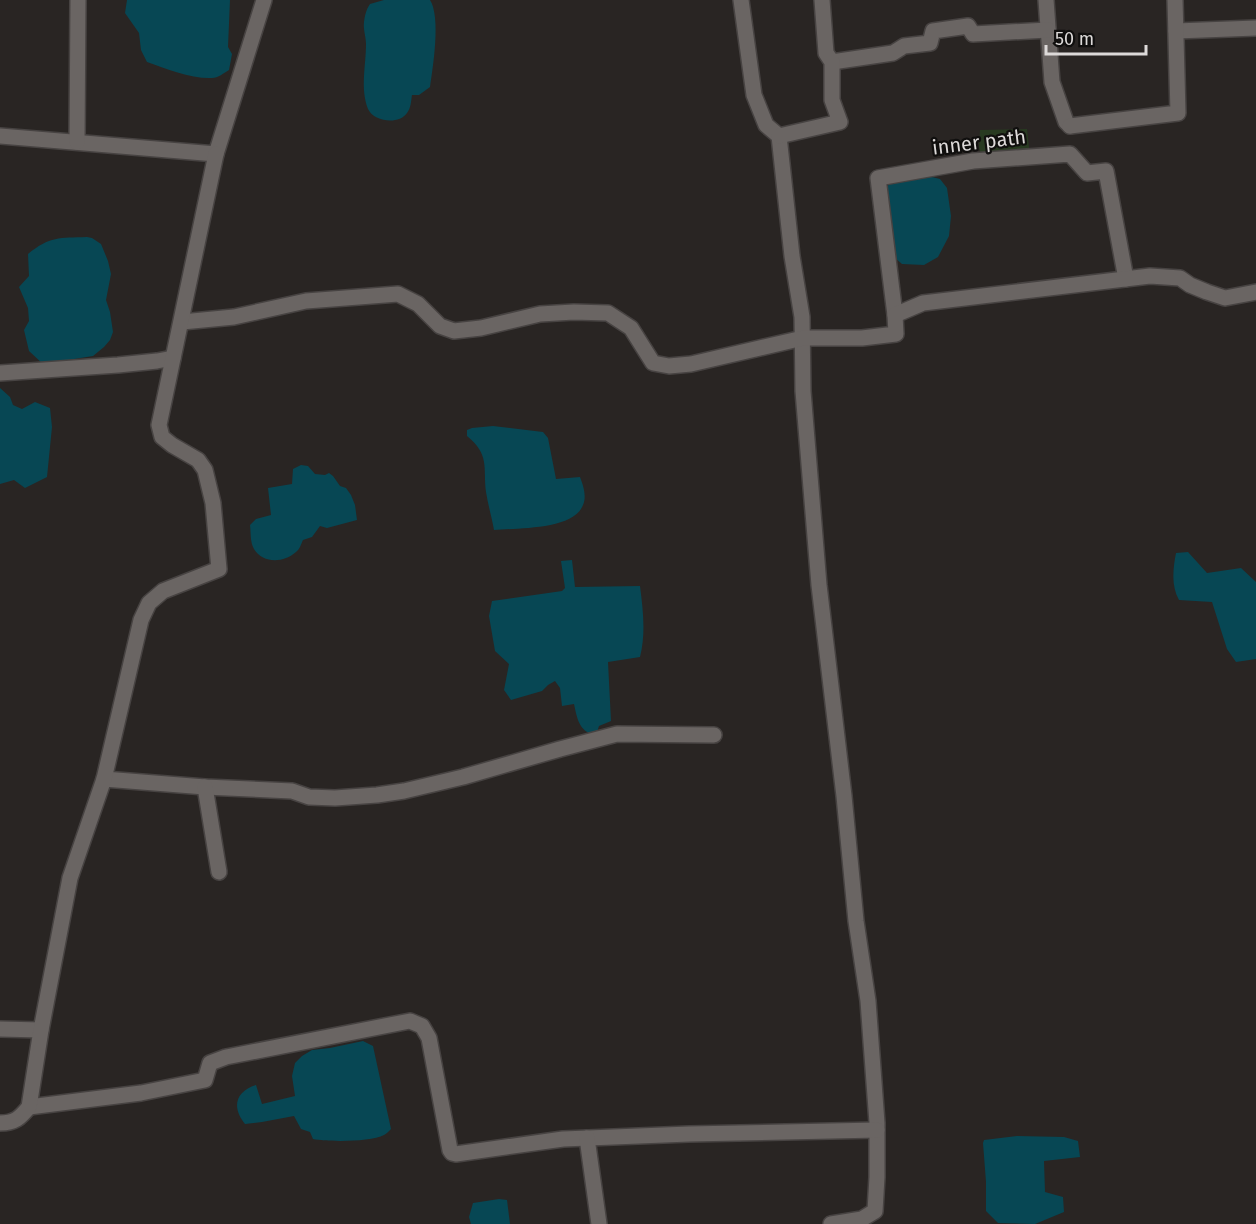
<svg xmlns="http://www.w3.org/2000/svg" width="1256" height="1224" font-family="'Fira Sans',sans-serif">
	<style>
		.green { fill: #283a21 }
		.water { fill: #074754 }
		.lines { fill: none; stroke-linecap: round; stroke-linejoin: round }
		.minor-casing { stroke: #474342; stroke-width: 18 }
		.minor { stroke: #6a6563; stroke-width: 15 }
		.labels { text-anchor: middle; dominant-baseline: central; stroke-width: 4.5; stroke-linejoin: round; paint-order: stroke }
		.street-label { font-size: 20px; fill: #dddad9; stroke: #100f0e }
	</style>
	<rect width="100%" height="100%" fill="#292523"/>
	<path class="green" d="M1027,129L1030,156L982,160L979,147L980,130Z"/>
	<g class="water">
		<path d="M127,0H230L228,47L232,54L229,70C224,73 218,78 212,78C192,79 166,69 147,62L141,50L139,33L125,13Z"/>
		<path d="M384,0H430C441,17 433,67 430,87L419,95H412C411,101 411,108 407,113C399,125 374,122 368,109C360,88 366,66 366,44C366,37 363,29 364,22C365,15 366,10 370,4Z"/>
		<path d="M924,175L940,179L947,188L951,216L949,236L938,257L924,265L902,264L894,257L886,189L890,182Z"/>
		<path d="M87,237L92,238L101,244L108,261L111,274L106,300L110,312L113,332L110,340L104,347L93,356L43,364L29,351L24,330L29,321L28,308L19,287L29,276L28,254C50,236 59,238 87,237Z"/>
		<path d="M0,388L10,397L13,405L22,409L35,402L50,408L52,427L47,477L25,488L14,480L0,484Z"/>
		<path d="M493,426L543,432L548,438L556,479L580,477C583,485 587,496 583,505C574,530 517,528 494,530C492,518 488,505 486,492C483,467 490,455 467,436V430L472,428Z"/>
		<path d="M301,465L308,466L315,474L325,475L329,473L333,476L340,486L346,488L351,495L355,505L357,520L327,528L320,526L312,537L303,540C301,544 300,549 296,552C284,563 263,564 254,549C250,542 251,533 250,525L256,519L271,515L268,488L292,484L293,469Z"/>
		<path d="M1188,552L1207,573L1241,568L1256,582V659L1236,662L1227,649L1212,602L1179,600C1171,586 1173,568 1176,553Z"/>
		<path d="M572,560L575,587L640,586C643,610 646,633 640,657L608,662L611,721L599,726L597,732L594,735C579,731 577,718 574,704L562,706L560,688L555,681L548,685L542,691L511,700L504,690L509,664L495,651L489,616L492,601L562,591L565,588L561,561Z"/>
		<path d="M363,1041L373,1046L391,1129C389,1131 386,1134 384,1135C371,1142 328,1142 313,1139L310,1132L301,1129L294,1116L262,1122L245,1124C231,1107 236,1091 256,1085L262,1104L295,1096L292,1076L295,1063L302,1056L312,1050L330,1048Z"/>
		<path d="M1017,1136L1064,1137L1078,1141L1080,1157L1044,1161L1045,1192L1063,1197L1064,1212L1035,1224L998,1223L986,1211V1182L983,1143L984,1140Z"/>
		<path d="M499,1199L507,1200L510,1224H471L469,1217L473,1203Z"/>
	</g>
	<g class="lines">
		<defs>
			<g id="minor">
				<path d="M741,0L754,95L766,125L779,136L792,256L802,317L803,391L819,585L844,796L856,921L868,1001L877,1123V1177L875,1211L862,1219L831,1224"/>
				<path d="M1046,0L1052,82L1066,122L1070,126"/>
				<path d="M1176,31L1256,28"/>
				<path d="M832,62L893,53L904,46L930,43L933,31L968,26L973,34L1048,30"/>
				<path d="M1070,126L1178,113L1175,0"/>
				<path d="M0,136L216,154L264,0"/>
				<path d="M779,136L840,122L832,100V62L826,53L822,0"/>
				<path d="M77,142L78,0"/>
				<path d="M895,315L878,178L973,161L1070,154L1087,173L1106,171L1126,279"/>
				<path d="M182,322L234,317L306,301L398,294L418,304L440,326L454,331L481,328L540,314L574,312L608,313L631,328L653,363L669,366L691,364L803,338H862L896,334L895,315L923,303L1150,276L1180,278L1190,285L1207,292L1225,298L1256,292"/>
				<path d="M0,373L118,365L157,361L173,358"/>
				<path d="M104,779L205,787L292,791L309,797L335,798L377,795L404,791L463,777L560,749L617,734L714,735"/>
				<path d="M205,787L219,872"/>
				<path d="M0,1029L41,1030"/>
				<path d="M29,1107L141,1093L205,1080L210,1063L226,1057L410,1021L422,1026L429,1038L450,1150L452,1153L456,1154L563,1139L689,1134L877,1130"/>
				<path d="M0,1123C15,1123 20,1118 29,1107L41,1030L70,878L104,779L141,620L149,603L163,591L219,569L213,503L205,470L198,460L172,445L162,437L159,425L216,154"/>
				<path d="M587,1138L599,1224"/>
			</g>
		</defs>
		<use href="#minor" class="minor-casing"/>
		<use href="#minor" class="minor"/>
	</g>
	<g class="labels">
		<g class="street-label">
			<text transform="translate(979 142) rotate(-7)">inner path</text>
		</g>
	</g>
	<path d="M1046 45v9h100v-9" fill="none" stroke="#dddad9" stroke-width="3"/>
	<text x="1055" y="45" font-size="18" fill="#dddad9" stroke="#100f0e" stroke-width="4.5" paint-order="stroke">50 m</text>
</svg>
